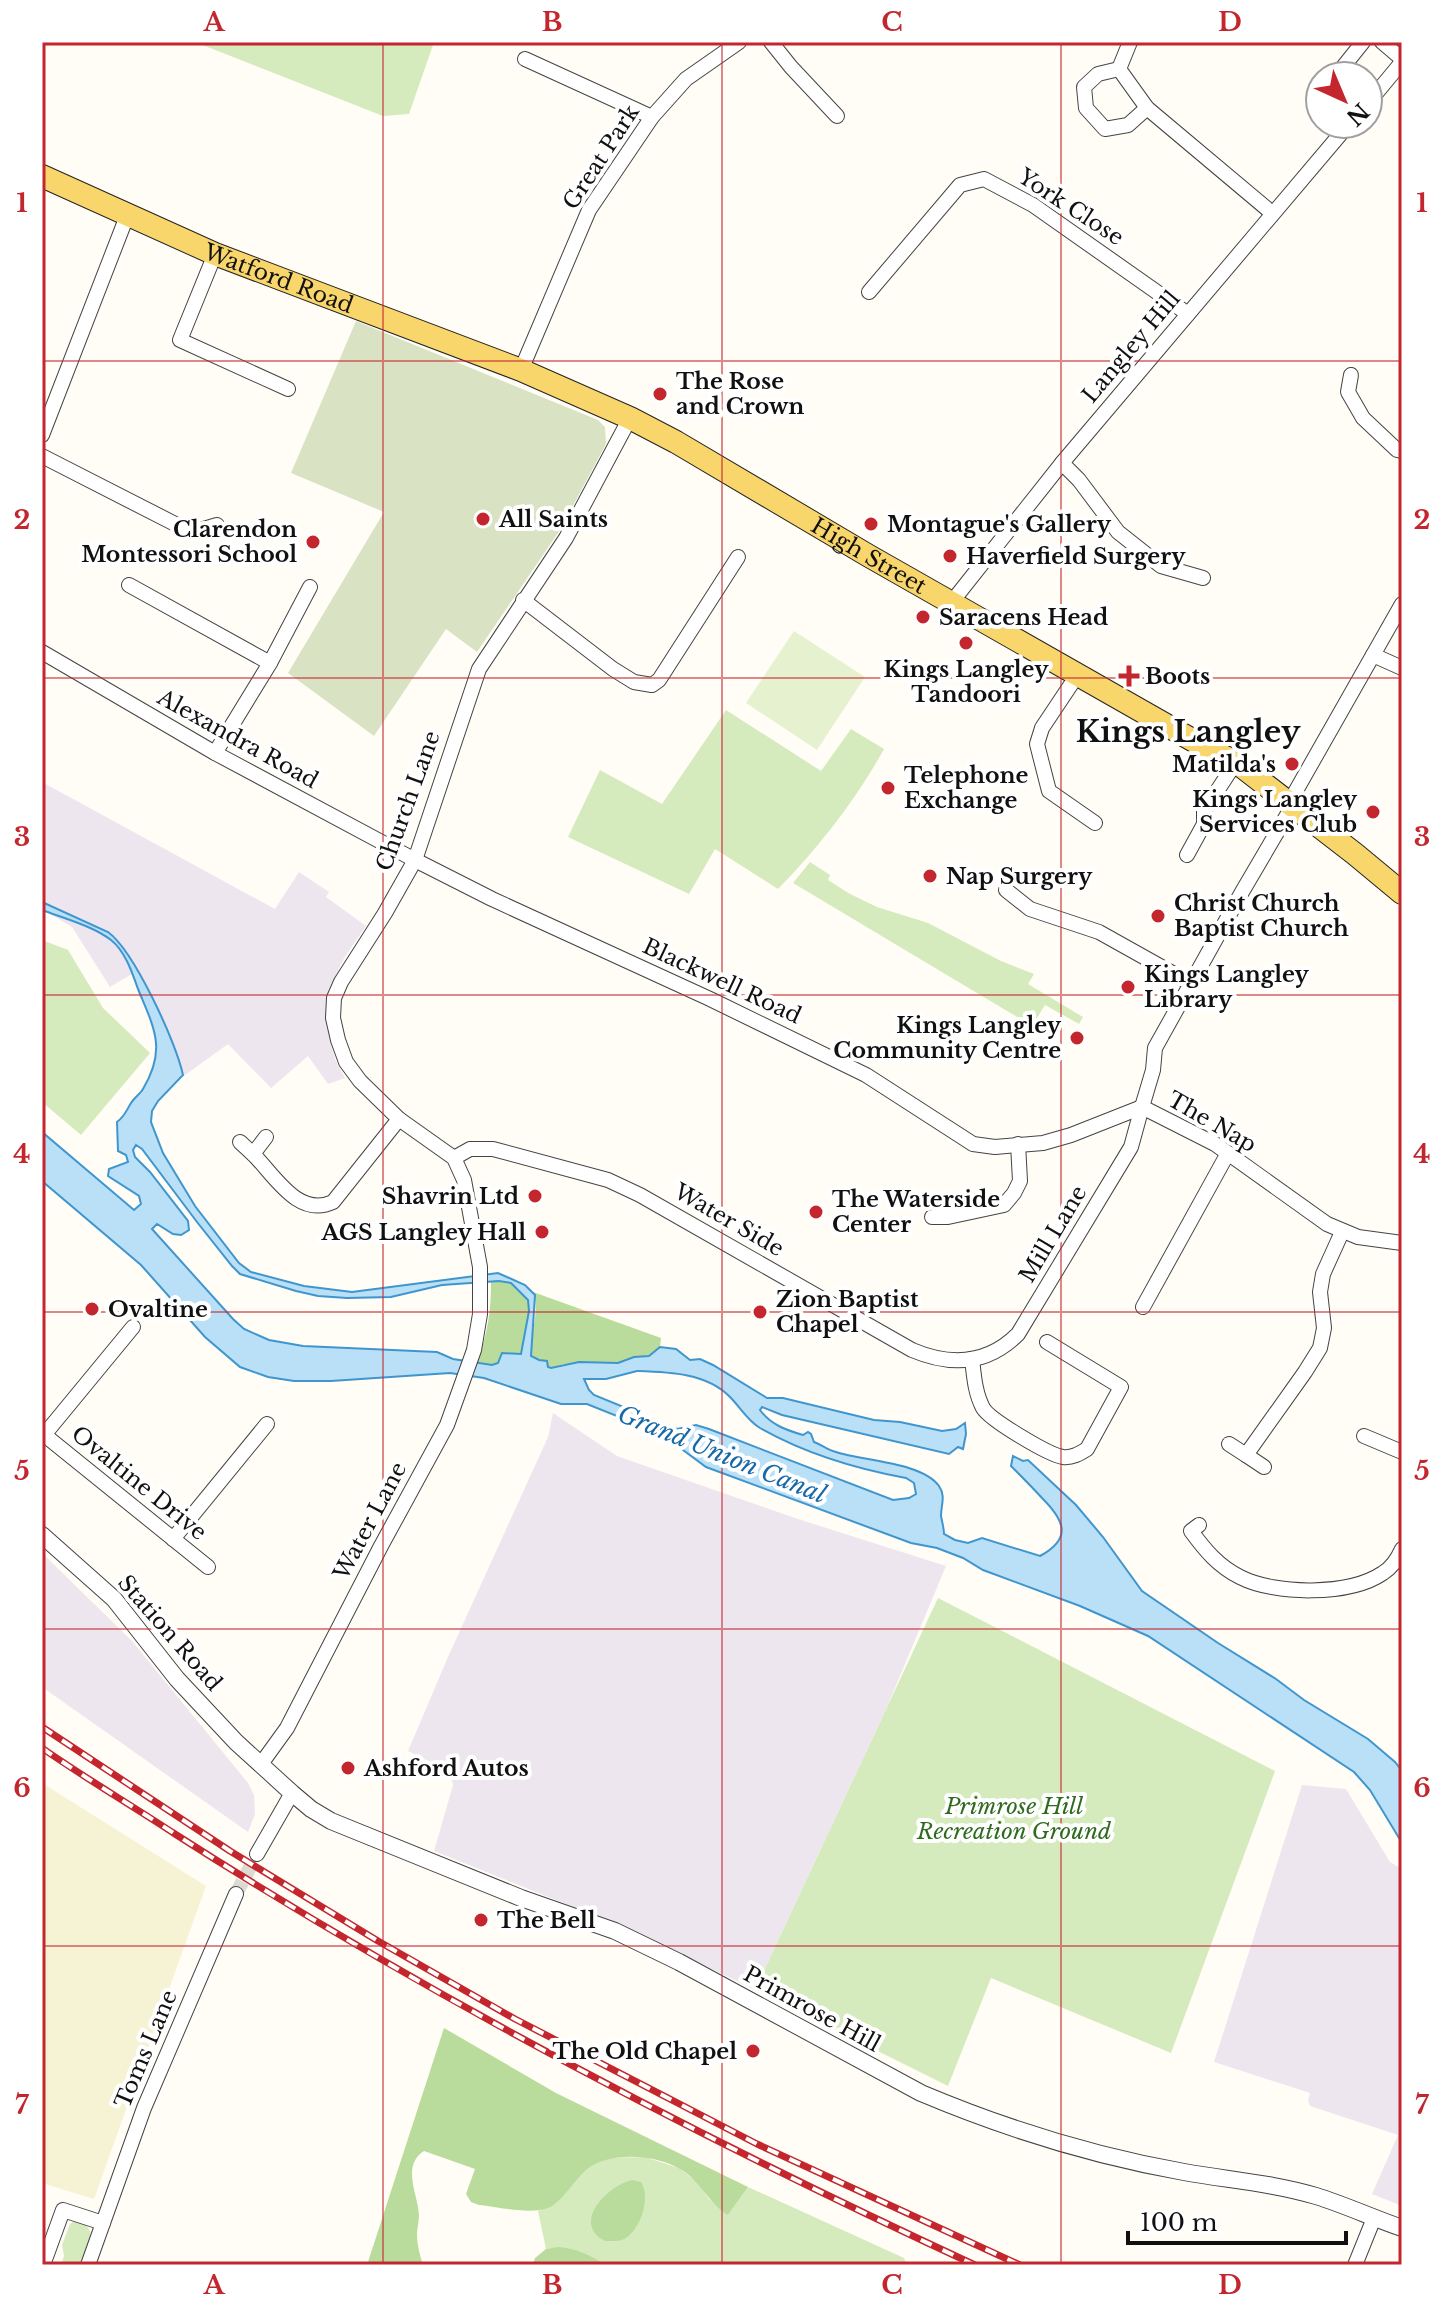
<svg xmlns="http://www.w3.org/2000/svg" width="1444" height="2307" font-family="'Libre Baskerville',serif">
	<style>
		.industrial { fill: #eee6ef }
		.farmland { fill: #f6f3d4 }
		.green { fill: #d5ebbd }
		.forest { fill: #b9dc9c }
		.cemetery { fill: #d9e3c4 }
		.pitch { fill: #e6f2cf }
		.water { fill: #b9e0f7; stroke: #3f96cf; stroke-width: 2; fill-rule: evenodd }
		.lines { fill: none; stroke-linecap: round; stroke-linejoin: round }
		.minor-tunnel { stroke: #dbdad3; stroke-width: 14; stroke-dasharray: 14 7; stroke-linecap: butt }
		.minor-casing { stroke: #444; stroke-width: 16 }
		.tertiary-casing { stroke: #444; stroke-width: 18 }
		.primary-casing { stroke: #222; stroke-width: 24 }
		.minor { stroke: #fff; stroke-width: 14 }
		.tertiary { stroke: #fff; stroke-width: 16 }
		.primary { stroke: #f9d66b; stroke-width: 22 }
		.rail-casing { stroke: #c4262e; stroke-width: 7 }
		.rail { stroke: #fff; stroke-width: 4; stroke-dasharray: 12; stroke-linecap: butt }
		.grid { fill: none; stroke: #c4262e; stroke-width: 2; stroke-opacity: 0.55 }
		.poi-dot { fill: #c4262e; stroke: #fff; stroke-width: 3 }
		.labels { text-anchor: middle; dominant-baseline: central; stroke-width: 8; stroke-linejoin: round; paint-order: stroke }
		.street-label { font-size: 22px; fill: #111; stroke: #fff }
		.poi-label { font-size: 22px; font-weight: bold; fill: #111; stroke: #fff; text-anchor: start }
		.park-label { font-size: 22px; font-style: italic; fill: #2f6b1f; stroke: #fff }
		.water-label { font-size: 24px; font-style: italic; fill: #1768a6; stroke: #fff }
		.district-label { font-size: 30px; font-weight: bold; fill: #111; stroke: #fff }
		.neatline { fill: none; stroke: #c4262e; stroke-width: 3 }
		.grid-label { font-size: 26px; text-anchor: middle; font-weight: bold; fill: #c4262e }
	</style>
	<rect width="100%" height="100%" fill="#fffdf5"/>
	<g class="industrial">
		<path d="M42,782L275,909L299,872L329,892L326,897L366,926L344,958L328,991L330,1040L335,1059L345,1078L328,1084L308,1056L271,1088L228,1044L181,1078L132,974L110,987L72,927L42,909Z"/>
		<path d="M553,1413L617,1456L798,1519L946,1566L887,1707L755,1990L640,1934L434,1851L453,1785L450,1774L441,1767L408,1751L448,1657L548,1437Z"/>
		<path d="M42,1553L132,1641L248,1783L254,1795L255,1814L248,1832L42,1687Z"/>
		<path d="M1302,1785L1346,1789L1390,1862L1402,1869V2206L1372,2194L1398,2135L1310,2106L1308,2100L1310,2093L1214,2062Z"/>
	</g>
	<path class="farmland" d="M42,1783L206,1886L94,2199L42,2183Z"/>
	<g class="green">
		<path d="M195,42H434L409,114L383,116Z"/>
		<path d="M726,710L821,771L851,729L884,749C856,800 819,847 778,889L715,849L689,894L568,837L600,770L662,804Z"/>
		<path d="M810,862L830,875L828,880L850,894L877,907L928,923L1001,961L1034,974L1028,984L1083,1017L1079,1024L1045,1005L1032,1026L793,883Z"/>
		<path d="M42,940L68,950L103,1008L150,1053L81,1135L42,1102Z"/>
		<path d="M938,1598L1275,1771L1171,2053L991,1978L948,2086L755,1990Z"/>
		<path d="M645,2157L679,2168L698,2183L709,2199L728,2215L748,2187L904,2258L907,2265H607C588,2254 569,2245 546,2249L538,2211C565,2201 579,2168 601,2160C614,2156 632,2158 645,2157Z"/>
		<path d="M76,2220C101,2229 88,2246 81,2265H61L64,2256L62,2245L70,2224Z"/>
	</g>
	<g class="forest">
		<path d="M500,1281L511,1283L528,1300L529,1311L521,1354L492,1365L476,1362C488,1335 491,1311 491,1282Z"/>
		<path d="M533,1292L661,1338L660,1347L649,1356L634,1357L618,1363L564,1364L551,1368L548,1367L547,1361L539,1360L531,1356C529,1335 541,1311 533,1292Z"/>
		<path d="M444,2028L556,2093L748,2187L728,2215C708,2203 700,2180 680,2169C655,2154 608,2151 586,2170C574,2181 565,2197 552,2206C536,2216 498,2207 479,2205L471,2202L466,2194L475,2169L424,2151C401,2166 418,2194 419,2215C419,2222 417,2228 417,2234C417,2245 420,2255 423,2265H367Z"/>
		<path d="M632,2180L641,2182C651,2197 641,2228 626,2238C620,2242 612,2241 605,2241C571,2223 607,2186 632,2180Z"/>
		<path d="M558,2247C577,2248 591,2256 607,2265H533L535,2258L546,2249Z"/>
	</g>
	<path class="cemetery" d="M356,321L598,420L605,427L606,444L560,530L477,652L446,629L374,736L288,673L384,512L291,473Z"/>
	<path class="pitch" d="M794,631L865,677L817,750L746,703Z"/>
	<path class="water" d="M42,902L108,932C134,951 176,1042 183,1075L158,1101L152,1111L151,1122L163,1153L195,1206L239,1263L251,1272L304,1286L352,1292L498,1273L525,1285L535,1295L531,1356L539,1360L547,1361L548,1367L551,1368L579,1362L618,1363L634,1357L649,1356L660,1347L676,1349L690,1360L700,1359L713,1365L767,1398H783L874,1420L900,1422L942,1431L956,1429L965,1423L966,1434L963,1449L958,1447L949,1454L782,1415L762,1407L760,1410C771,1425 786,1430 803,1435L808,1432L811,1434L814,1442C822,1445 828,1450 836,1452C862,1461 922,1462 939,1486C946,1496 941,1505 941,1516C942,1522 944,1528 944,1534L955,1540L968,1543L982,1538L1040,1556C1073,1538 1064,1520 1042,1498C1032,1487 1021,1476 1011,1466L1013,1456L1023,1461L1028,1460L1076,1505L1103,1537L1142,1591L1218,1643L1276,1679L1304,1700L1368,1739L1395,1762L1402,1771V1843L1370,1790L1354,1772L1148,1636L1080,1606L983,1570L963,1558L937,1548L911,1543L706,1467L683,1450L672,1438L587,1404H561L484,1378L450,1373L331,1381H294L268,1377L240,1367L205,1337L141,1265L42,1181V1132L134,1210L141,1204L139,1196L108,1176L109,1169L128,1162L126,1155L118,1151L117,1122C125,1116 126,1111 131,1103C134,1098 140,1094 143,1089C167,1049 154,1028 138,989C132,972 125,951 111,940C93,926 63,918 42,910ZM136,1145L142,1149L197,1222L232,1266L240,1274L296,1291L318,1296L347,1298L391,1297L442,1285L499,1281L511,1283L528,1300L529,1311L521,1354L502,1353L498,1363L492,1365L453,1359L437,1352L303,1346L269,1340L244,1329L233,1319L152,1229L157,1224L173,1234L181,1235L189,1230L188,1221L150,1172L135,1157L133,1150ZM637,1371C669,1372 707,1373 730,1397C740,1407 748,1421 760,1428C804,1453 857,1469 906,1478L914,1483L916,1494L909,1498L893,1500L709,1429L696,1425L677,1429L594,1395L589,1390L584,1379H606Z"/>
	<g class="lines">
		<path class="minor-tunnel" d="M236,1894L257,1854"/>
		<defs>
			<g id="minor">
				<path d="M771,42L791,67L837,116"/>
				<path d="M1130,42L1119,69L1147,108L1272,213"/>
				<path d="M1382,42L1402,59"/>
				<path d="M525,59L652,117"/>
				<path d="M1119,69L1098,74L1084,87L1086,108L1105,129L1128,125L1147,108"/>
				<path d="M1342,76L1343,67L1363,42"/>
				<path d="M1368,103L1402,62"/>
				<path d="M215,254L180,340L288,389"/>
				<path d="M869,292L960,185L984,179L1033,205L1188,314"/>
				<path d="M521,370L589,210L652,117L686,79L739,42"/>
				<path d="M1351,375L1348,392L1363,418L1397,450L1402,451"/>
				<path d="M42,435L127,216"/>
				<path d="M42,456L181,527L197,531L217,525"/>
				<path d="M1062,463L1079,480L1118,532L1161,566L1203,578"/>
				<path d="M129,585L270,663"/>
				<path d="M523,600L613,669L634,682L652,685L659,680L738,557"/>
				<path d="M951,603L1062,463L1349,124"/>
				<path d="M42,652L215,753L415,860L492,899L710,999L866,1075L973,1144L995,1147L1043,1143L1071,1135L1142,1107"/>
				<path d="M1373,655L1402,668"/>
				<path d="M1078,674L1042,728L1037,744L1049,791L1095,823"/>
				<path d="M215,753L270,663L310,587"/>
				<path d="M1289,803L1402,604"/>
				<path d="M1293,805L1242,892L1155,1048L1153,1070L1142,1107L1215,1144L1327,1224L1358,1237L1402,1243"/>
				<path d="M1187,855L1204,824V811L1236,762"/>
				<path d="M1006,890L1030,909L1099,932L1192,984"/>
				<path d="M266,1137L253,1154C275,1176 298,1218 333,1202L399,1119"/>
				<path d="M240,1142L253,1154"/>
				<path d="M454,1158L470,1149H493L608,1180L640,1195L912,1350C950,1366 987,1365 1018,1334L1131,1147L1142,1107"/>
				<path d="M932,1217H948L1004,1205L1014,1193L1020,1181L1018,1144"/>
				<path d="M1143,1307L1228,1153"/>
				<path d="M972,1359C974,1376 975,1393 983,1408C990,1420 1049,1455 1063,1457C1072,1458 1079,1454 1087,1449L1121,1387L1047,1342"/>
				<path d="M42,1433L208,1567"/>
				<path d="M44,1435L133,1327"/>
				<path d="M1364,1436L1402,1452"/>
				<path d="M1229,1444L1246,1455"/>
				<path d="M1264,1467L1246,1455L1305,1372L1320,1348L1324,1328L1320,1292L1323,1274L1342,1232"/>
				<path d="M1199,1525L1191,1531C1205,1550 1218,1566 1240,1577C1275,1595 1349,1596 1383,1573C1391,1568 1398,1558 1402,1549"/>
				<path d="M173,1539L267,1424"/>
				<path d="M261,1764L287,1728L381,1546L447,1425L474,1350L480,1314V1267L464,1180L454,1158L399,1119L360,1081L346,1062L338,1040L333,1018L334,998L341,982L385,913L415,860L479,669L566,538L630,418"/>
				<path d="M257,1854L292,1793"/>
				<path d="M43,2265L63,2210L103,2223"/>
				<path d="M88,2265L144,2108L236,1894"/>
				<path d="M1355,2265L1374,2218"/>
			</g>
			<path id="tertiary" d="M42,1535L114,1599L177,1679L236,1742L292,1793L311,1809L331,1821L521,1898L615,1931L679,1962L921,2093C1004,2128 1094,2156 1184,2172C1228,2180 1273,2183 1316,2196C1345,2205 1373,2218 1402,2228"/>
			<g id="primary">
				<path id="s1" d="M42,176L215,254L521,370L630,418L676,442L869,556L1210,750L1236,762L1355,854L1402,893"/>
			</g>
		</defs>
		<use href="#minor" class="minor-casing"/>
		<use href="#tertiary" class="tertiary-casing"/>
		<use href="#primary" class="primary-casing"/>
		<use href="#minor" class="minor"/>
		<use href="#tertiary" class="tertiary"/>
		<use href="#primary" class="primary"/>
		<defs>
			<g id="rail">
				<path d="M42,1727L230,1851L378,1941L515,2019L757,2144L1020,2265"/>
				<path d="M42,1748C85,1778 131,1805 175,1834C430,1997 700,2138 975,2265"/>
			</g>
		</defs>
		<use href="#rail" class="rail-casing"/>
		<use href="#rail" class="rail"/>
	</g>
	<path class="grid" d="M383,42V2265M722,42V2265M1061,42V2265M42,361H1402M42,678H1402M42,995H1402M42,1312H1402M42,1629H1402M42,1946H1402"/>
	<g class="poi-dot">
		<circle cx="660" cy="394" r="8"/>
		<circle cx="483" cy="519" r="8"/>
		<circle cx="871" cy="524" r="8"/>
		<circle cx="313" cy="542" r="8"/>
		<circle cx="950" cy="556" r="8"/>
		<circle cx="923" cy="617" r="8"/>
		<circle cx="966" cy="643" r="8"/>
		<path d="M1125 664h8v8h8v8h-8v8h-8v-8h-8v-8h8z"/>
		<circle cx="1292" cy="764" r="8"/>
		<circle cx="888" cy="788" r="8"/>
		<circle cx="1373" cy="812" r="8"/>
		<circle cx="930" cy="876" r="8"/>
		<circle cx="1158" cy="916" r="8"/>
		<circle cx="1128" cy="987" r="8"/>
		<circle cx="1077" cy="1038" r="8"/>
		<circle cx="535" cy="1196" r="8"/>
		<circle cx="816" cy="1212" r="8"/>
		<circle cx="542" cy="1232" r="8"/>
		<circle cx="92" cy="1309" r="8"/>
		<circle cx="760" cy="1312" r="8"/>
		<circle cx="348" cy="1768" r="8"/>
		<circle cx="481" cy="1920" r="8"/>
		<circle cx="753" cy="2051" r="8"/>
	</g>
	<g class="labels">
		<g class="street-label">
			<text transform="translate(601 157) rotate(-57)">Great Park</text>
			<text transform="translate(1071 207) rotate(33)">York Close</text>
			<text stroke="none"><textPath href="#s1" startOffset="258">Watford Road</textPath></text>
			<text transform="translate(1131 347) rotate(-50)">Langley Hill</text>
			<text stroke="none"><textPath href="#s1" startOffset="912">High Street</textPath></text>
			<text transform="translate(238 739) rotate(29)">Alexandra Road</text>
			<text transform="translate(408 801) rotate(-70)">Church Lane</text>
			<text transform="translate(722 981) rotate(25)">Blackwell Road</text>
			<text transform="translate(1212 1122) rotate(30)">The Nap</text>
			<text transform="translate(729 1220) rotate(30)">Water Side</text>
			<text transform="translate(1053 1234) rotate(-59)">Mill Lane</text>
			<text transform="translate(139 1483) rotate(39)">Ovaltine Drive</text>
			<text transform="translate(370 1521) rotate(-62)">Water Lane</text>
			<text transform="translate(170 1633) rotate(49)">Station Road</text>
			<text transform="translate(812 2009) rotate(29)">Primrose Hill</text>
			<text transform="translate(146 2049) rotate(-67)">Toms Lane</text>
		</g>
		<g class="poi-label">
			<text x="676" y="381">The Rose<tspan x="676" dy="25">and Crown</tspan></text>
			<text x="499" y="519">All Saints</text>
			<text x="887" y="524">Montague's Gallery</text>
			<text x="297" y="529" text-anchor="end">Clarendon<tspan x="297" dy="25">Montessori School</tspan></text>
			<text x="966" y="556">Haverfield Surgery</text>
			<text x="939" y="617">Saracens Head</text>
			<text x="966" y="669" text-anchor="middle">Kings Langley<tspan x="966" dy="25">Tandoori</tspan></text>
			<text x="1145" y="676">Boots</text>
			<text x="1276" y="764" text-anchor="end">Matilda's</text>
			<text x="904" y="775">Telephone<tspan x="904" dy="25">Exchange</tspan></text>
			<text x="1357" y="799" text-anchor="end">Kings Langley<tspan x="1357" dy="25">Services Club</tspan></text>
			<text x="946" y="876">Nap Surgery</text>
			<text x="1174" y="903">Christ Church<tspan x="1174" dy="25">Baptist Church</tspan></text>
			<text x="1144" y="974">Kings Langley<tspan x="1144" dy="25">Library</tspan></text>
			<text x="1061" y="1025" text-anchor="end">Kings Langley<tspan x="1061" dy="25">Community Centre</tspan></text>
			<text x="519" y="1196" text-anchor="end">Shavrin Ltd</text>
			<text x="832" y="1199">The Waterside<tspan x="832" dy="25">Center</tspan></text>
			<text x="526" y="1232" text-anchor="end">AGS Langley Hall</text>
			<text x="776" y="1299">Zion Baptist<tspan x="776" dy="25">Chapel</tspan></text>
			<text x="108" y="1309">Ovaltine</text>
			<text x="364" y="1768">Ashford Autos</text>
			<text x="497" y="1920">The Bell</text>
			<text x="737" y="2051" text-anchor="end">The Old Chapel</text>
		</g>
		<g class="park-label">
			<text x="1014" y="1806">Primrose Hill<tspan x="1014" dy="25">Recreation Ground</tspan></text>
		</g>
		<g class="water-label">
			<text transform="translate(722 1454) rotate(22)">Grand Union Canal</text>
		</g>
		<g class="district-label">
			<text x="1188" y="731">Kings Langley</text>
		</g>
	</g>
	<rect width="1444" height="2307" fill="none" stroke="#ffffff" stroke-width="88"/>
	<g transform="translate(1344 100) rotate(136)"><circle r="38" fill="#ffffff" stroke="#a0a0a0" stroke-width="2"/>
	<path d="M0-6L14 30L0 20L-14 30Z" fill="#c4262e"/>
	<text y="-12" font-size="22" font-weight="bold" text-anchor="middle" fill="#111111">N</text>
	</g>
	<path d="M1128 2231v12h218v-12" fill="none" stroke="#111111" stroke-width="4"/>
	<text x="1140" y="2231" font-size="24" fill="#111111" stroke="#ffffff" stroke-width="6" paint-order="stroke">100 m</text>
	<rect x="44" y="44" width="1356" height="2219" class="neatline"/>
	<g class="grid-label">
		<text x="214" y="31">A</text>
		<text x="552" y="31">B</text>
		<text x="892" y="31">C</text>
		<text x="1230" y="31">D</text>
		<text x="22" y="212">1</text>
		<text x="1422" y="212">1</text>
		<text x="22" y="529">2</text>
		<text x="1422" y="529">2</text>
		<text x="22" y="846">3</text>
		<text x="1422" y="846">3</text>
		<text x="22" y="1163">4</text>
		<text x="1422" y="1163">4</text>
		<text x="22" y="1480">5</text>
		<text x="1422" y="1480">5</text>
		<text x="22" y="1797">6</text>
		<text x="1422" y="1797">6</text>
		<text x="22" y="2114">7</text>
		<text x="1422" y="2114">7</text>
		<text x="214" y="2294">A</text>
		<text x="552" y="2294">B</text>
		<text x="892" y="2294">C</text>
		<text x="1230" y="2294">D</text>
	</g>
</svg>
